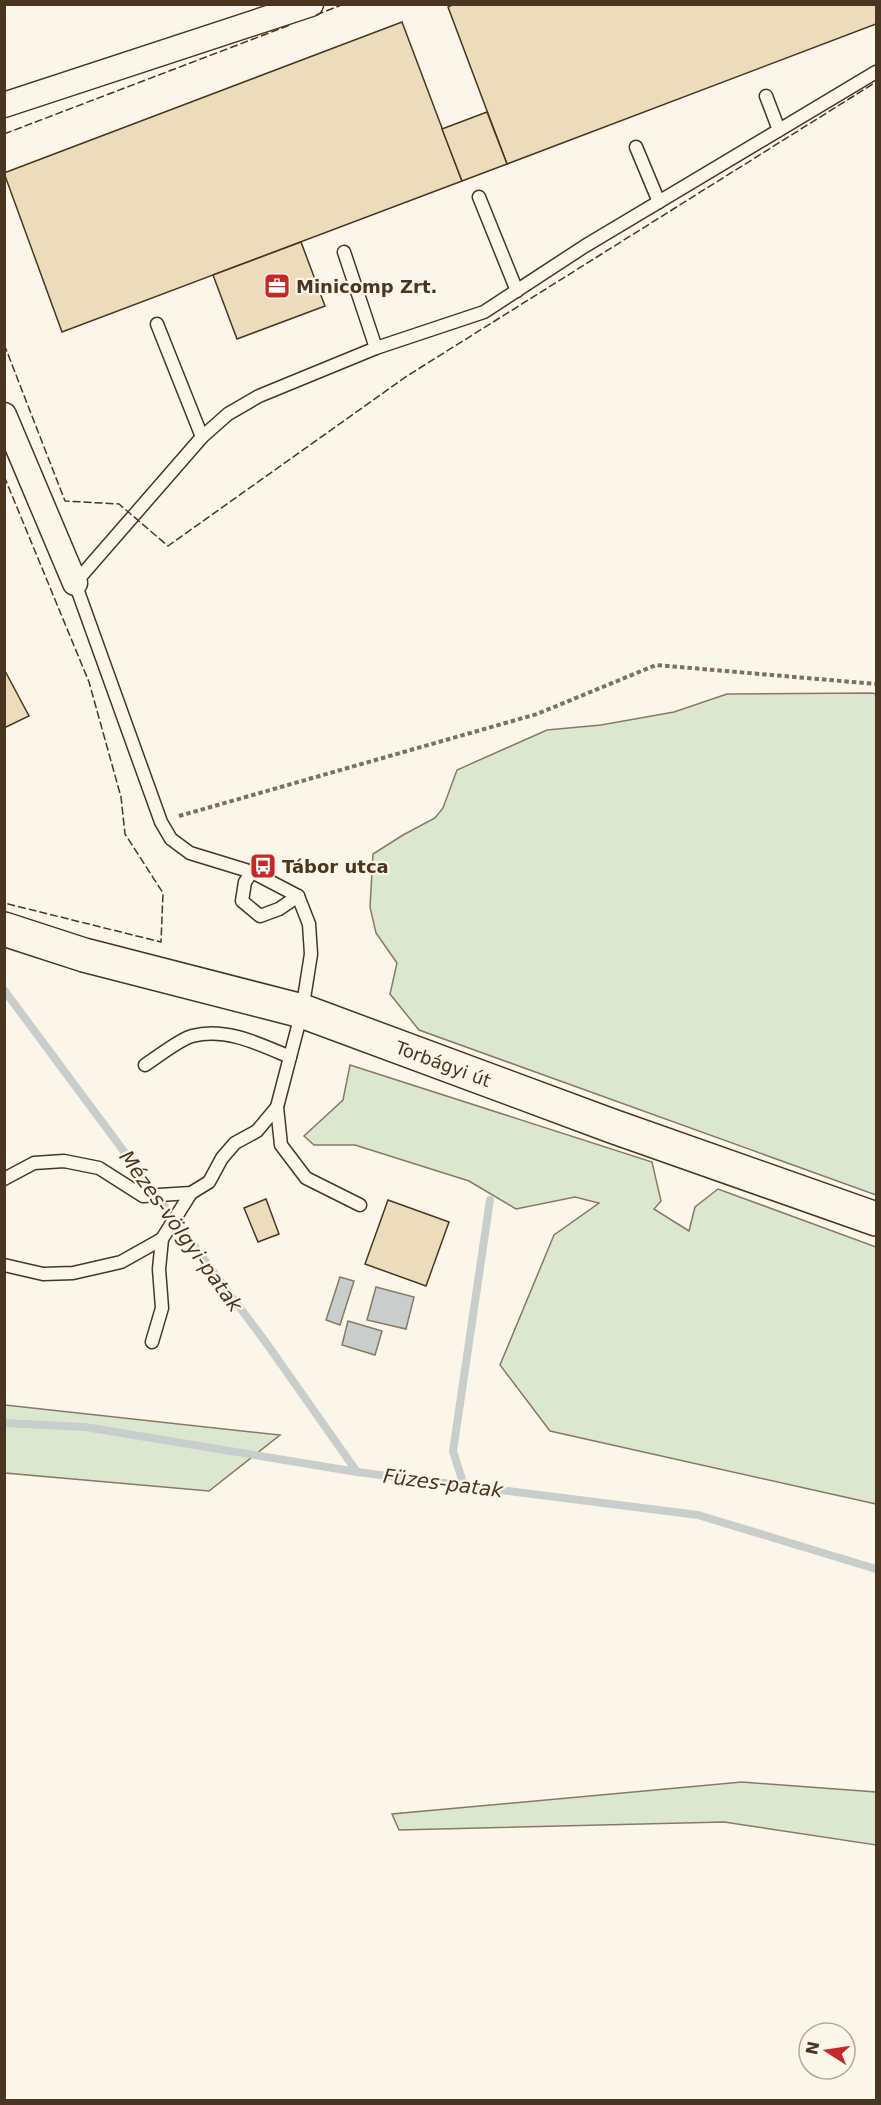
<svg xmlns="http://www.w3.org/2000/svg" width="881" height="2105" font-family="'DejaVu Sans',sans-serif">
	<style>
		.green { fill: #dce7d0; stroke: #887966; stroke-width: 1.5 }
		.water { fill: #c9cecd; stroke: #887966; stroke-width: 1.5 }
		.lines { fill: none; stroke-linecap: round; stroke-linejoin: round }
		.stream { stroke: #c9cecd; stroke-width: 8 }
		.building { fill: #ecdcbc; stroke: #4a3520; stroke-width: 1.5 }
		.lane-casing { stroke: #4a3520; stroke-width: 15 }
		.street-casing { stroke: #4a3520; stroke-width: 27 }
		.secondary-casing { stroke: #4a3520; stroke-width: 36 }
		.path { stroke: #7f6f5c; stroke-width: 4; stroke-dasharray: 4.5 3; stroke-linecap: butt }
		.lane { stroke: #fbf6e9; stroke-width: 12 }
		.street { stroke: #fbf6e9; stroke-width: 24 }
		.secondary { stroke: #fbf6e9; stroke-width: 33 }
		.fence { stroke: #4a3520; stroke-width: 1.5; stroke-dasharray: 8 3; stroke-linecap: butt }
		.labels { text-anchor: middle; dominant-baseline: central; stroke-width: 4.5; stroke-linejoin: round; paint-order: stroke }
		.poi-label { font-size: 18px; font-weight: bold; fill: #4a3520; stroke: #fbf6e9; text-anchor: start }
		.street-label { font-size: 18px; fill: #4a3520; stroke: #fbf6e9 }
		.water-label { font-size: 20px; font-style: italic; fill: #4a3520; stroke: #fbf6e9 }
	</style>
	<rect width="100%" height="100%" fill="#fbf6e9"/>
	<g class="green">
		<path d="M872,693L876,694V1195L419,1030L390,994L397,963L376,933L370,907L373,854L403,835L435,818L443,808L457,770L547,730L601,725L674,712L727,694Z"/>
		<path d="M350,1065L652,1162L661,1201L654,1209L689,1231L695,1207L718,1189L876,1247V1504L550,1431L500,1365L554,1235L599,1203L575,1197L516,1209L469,1181L355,1145H314L304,1136L343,1100Z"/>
		<path d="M4,1405H5L280,1435L209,1491L5,1473Z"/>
		<path d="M742,1782L876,1792V1845L724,1822L399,1830L392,1814Z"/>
	</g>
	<g class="water">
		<path d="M340,1277L354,1281L340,1325L326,1320Z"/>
		<path d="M376,1287L414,1297L406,1329L367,1320Z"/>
		<path d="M348,1321L382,1331L375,1355L342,1345Z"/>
	</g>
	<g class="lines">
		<g class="stream">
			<path d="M4,990L267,1344L357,1472"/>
			<path d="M4,1423L85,1427L357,1472L698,1515L876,1569"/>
			<path d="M464,1486L453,1451L490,1200"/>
		</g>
	</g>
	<g class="building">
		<path d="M454,4H876V24L507,164L448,7Z"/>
		<path d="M402,22L462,181L62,332L4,173Z"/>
		<path d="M487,112L507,164L462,181L442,129Z"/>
		<path d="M301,242L325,306L237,339L213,275Z"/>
		<path d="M4,669L29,716L4,728Z"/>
		<path d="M266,1199L279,1234L258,1242L244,1208Z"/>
		<path d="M388,1200L449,1222L426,1286L365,1264Z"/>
	</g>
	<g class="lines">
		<defs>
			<g id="lane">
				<path d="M766,96L779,130"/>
				<path d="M636,147L659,202"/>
				<path d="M479,197L517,291"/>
				<path d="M344,252L376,348"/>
				<path d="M157,324L202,437"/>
				<path d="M252,872L245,882L242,901L260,916L279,909L298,896"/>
				<path d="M145,1065C156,1058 180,1039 192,1036C226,1027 259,1044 290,1057"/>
				<path d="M4,1179L34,1163L64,1161L99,1168L143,1196L191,1193L209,1182L222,1158L235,1143L257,1131L277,1107"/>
				<path d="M360,1205L306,1178L281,1145L277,1107L302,1011L311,954L309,924L298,896L252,872L190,853L171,839L161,822L75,583L202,437L228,414L259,396L376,348L484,312L585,246L876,72"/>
				<path d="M4,1265L43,1274L73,1273L121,1262L162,1239"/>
				<path d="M152,1342L162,1308L159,1269L162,1239L191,1193"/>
			</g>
			<g id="street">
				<path d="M4,105L311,4"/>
				<path d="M4,415L75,583"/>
			</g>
			<g id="secondary">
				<path id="s1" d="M4,929L84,955L302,1011L612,1126L876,1219"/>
			</g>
		</defs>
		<use href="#lane" class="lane-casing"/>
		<use href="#street" class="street-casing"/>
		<use href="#secondary" class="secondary-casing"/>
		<path class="path" d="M179,816L537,714L656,665L876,684"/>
		<use href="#lane" class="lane"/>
		<use href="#street" class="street"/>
		<use href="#secondary" class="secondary"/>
		<g class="fence">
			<path d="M316,15L344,4"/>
			<path d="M4,134L290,25"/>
			<path d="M4,344L65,501L119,504L168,546L407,376L876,82"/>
			<path d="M4,476L89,682L121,797L125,834L163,893L161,942L4,903"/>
		</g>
	</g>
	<defs>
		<symbol id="office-square" viewBox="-11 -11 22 22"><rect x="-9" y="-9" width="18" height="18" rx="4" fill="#c62828" stroke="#fbf6e9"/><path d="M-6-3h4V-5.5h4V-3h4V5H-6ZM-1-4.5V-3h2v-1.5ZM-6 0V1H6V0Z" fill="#fff"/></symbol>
		<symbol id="bus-square" viewBox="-11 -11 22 22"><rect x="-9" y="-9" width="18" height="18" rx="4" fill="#c62828" stroke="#fbf6e9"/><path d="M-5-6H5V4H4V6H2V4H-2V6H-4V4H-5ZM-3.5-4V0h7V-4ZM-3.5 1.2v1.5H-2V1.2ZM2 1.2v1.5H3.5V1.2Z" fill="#fff"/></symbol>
	</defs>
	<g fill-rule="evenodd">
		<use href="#office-square" x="262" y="271" width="30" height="30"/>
		<use href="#bus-square" x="248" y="851" width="30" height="30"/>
	</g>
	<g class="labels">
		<g class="poi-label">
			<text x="296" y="286">Minicomp Zrt.</text>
			<text x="282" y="866">Tábor utca</text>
		</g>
		<g class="street-label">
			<text stroke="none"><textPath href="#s1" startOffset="460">Torbágyi út</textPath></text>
		</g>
		<g class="water-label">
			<text transform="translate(181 1231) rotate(54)">Mézes-völgyi-patak</text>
			<text transform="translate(443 1483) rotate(7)">Füzes-patak</text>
		</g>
	</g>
	<rect width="881" height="2105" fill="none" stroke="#4a3520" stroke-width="12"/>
	<g transform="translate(827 2051) rotate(282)"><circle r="28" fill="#fbf6e9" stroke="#b4a999" stroke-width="1.5"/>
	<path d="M0-4.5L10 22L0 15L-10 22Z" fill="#c62828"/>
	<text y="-9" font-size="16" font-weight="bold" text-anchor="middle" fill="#4a3520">N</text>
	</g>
</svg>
